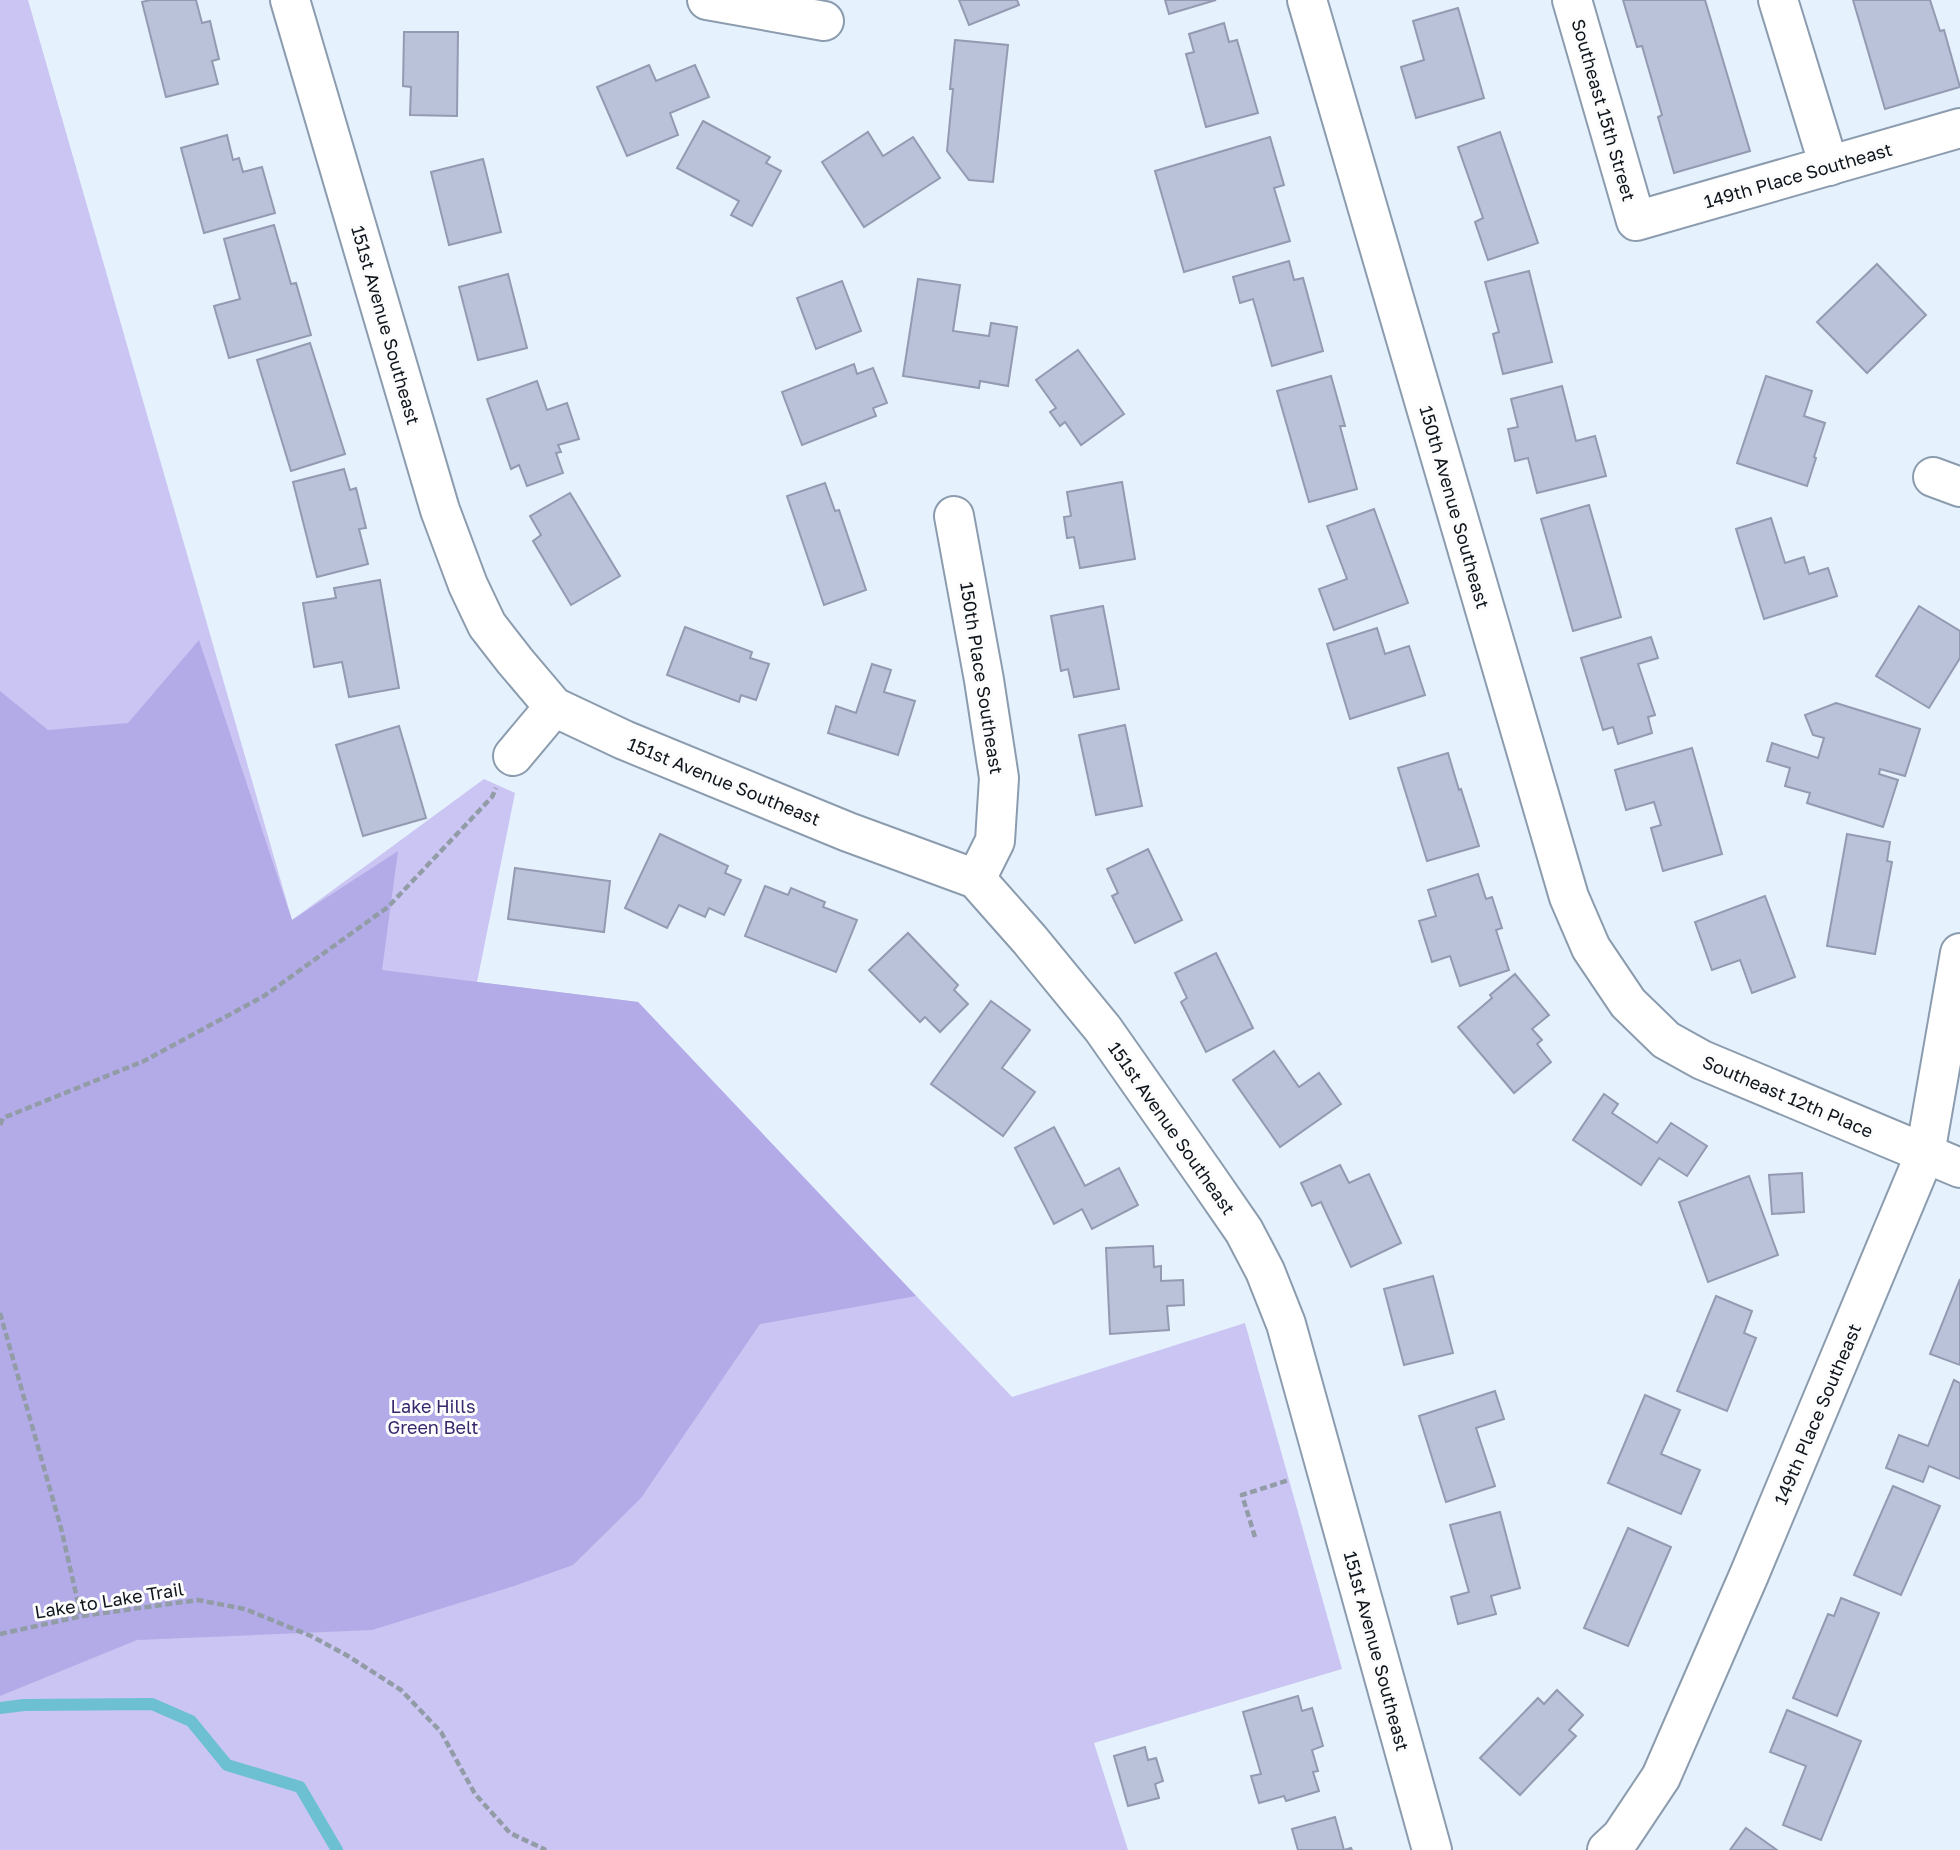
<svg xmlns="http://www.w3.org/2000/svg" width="1960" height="1850" font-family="'Golos Text',sans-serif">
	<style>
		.green { fill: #cac5f2 }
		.forest { fill: #b2abe7 }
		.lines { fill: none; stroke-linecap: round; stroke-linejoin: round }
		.stream { stroke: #6cc0d2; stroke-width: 12 }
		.building { fill: #b9c2d9; stroke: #939ab1; stroke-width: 2 }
		.minor-casing { stroke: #8b9caf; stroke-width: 42 }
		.path { stroke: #929ca6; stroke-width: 4.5; stroke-dasharray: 7 3.5; stroke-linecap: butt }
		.minor { stroke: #fff; stroke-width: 38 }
		.labels { text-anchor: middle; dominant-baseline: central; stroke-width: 6; stroke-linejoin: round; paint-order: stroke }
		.street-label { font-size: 18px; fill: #0e151c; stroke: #fcfcfc }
		.park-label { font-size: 18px; fill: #37276c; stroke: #fcfcfc }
	</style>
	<rect width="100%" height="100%" fill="#e5f1fd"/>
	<path class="green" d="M0,0H28L292,920L484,779L515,793L477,982L638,1002L1012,1397L1245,1323L1342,1669L1094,1743L1128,1850H0Z"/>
	<path class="forest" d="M199,640L292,920L398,851L382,970L638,1002L916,1296L760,1324L641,1498L573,1565L514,1586L372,1630L137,1640L0,1696V691L48,730L128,723Z"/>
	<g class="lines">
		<path class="stream" d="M0,1708L24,1705L152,1704L191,1721L227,1765L300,1787L337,1850"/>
	</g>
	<g class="building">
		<path d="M150,0H196L202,23L210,21L219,59L212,61L218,84L166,97L142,2Z"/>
		<path d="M959,0H1017L1019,5L969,25Z"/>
		<path d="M1165,0H1216L1169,14Z"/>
		<path d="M1623,0H1705L1750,151L1674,173L1658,117L1662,115L1642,46L1637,47Z"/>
		<path d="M1853,0H1930L1940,31L1944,30L1960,87L1885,109Z"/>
		<path d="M1458,8L1484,98L1416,118L1401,67L1424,60L1413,21Z"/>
		<path d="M1224,23L1229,42L1237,40L1258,113L1206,127L1186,54L1194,52L1189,34Z"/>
		<path d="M404,32H458L457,116L410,115L411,87L403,86Z"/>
		<path d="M955,40L1008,45L993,182L969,180L947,151L953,89H950Z"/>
		<path d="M649,65L656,81L695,65L709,97L670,113L678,135L627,156L597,87Z"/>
		<path d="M703,121L770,157L766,163L781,171L752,226L731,215L739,201L677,168Z"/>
		<path d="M868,132L883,156L913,137L940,178L864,227L822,162Z"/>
		<path d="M1500,132L1538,243L1488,260L1475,222L1483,218L1458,147Z"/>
		<path d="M227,135L233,160L239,158L243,172L262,167L275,213L204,233L181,148Z"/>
		<path d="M1270,137L1284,185L1274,188L1290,241L1184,272L1155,171Z"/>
		<path d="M483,159L501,232L449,245L431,172Z"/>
		<path d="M274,225L291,284L296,283L311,335L229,358L214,306L240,299L224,239Z"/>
		<path d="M1289,261L1294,280L1303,278L1323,351L1272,366L1253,299L1240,303L1233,277Z"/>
		<path d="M1877,264L1926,315L1867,373L1817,322Z"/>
		<path d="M1529,271L1552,362L1503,374L1493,334L1499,332L1485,282Z"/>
		<path d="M508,274L527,348L478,360L459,287Z"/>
		<path d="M918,279L960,285L953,331L989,336L991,323L1017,327L1008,386L980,381L979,388L903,376Z"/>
		<path d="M842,281L861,331L816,349L797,298Z"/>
		<path d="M310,343L345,454L291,471L257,360Z"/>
		<path d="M1078,350L1124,414L1081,445L1065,422L1060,426L1050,412L1056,408L1036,380Z"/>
		<path d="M854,364L857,374L873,368L887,403L873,408L876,416L802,445L782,392Z"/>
		<path d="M1331,376L1345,426H1340L1357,489L1309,502L1277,391Z"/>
		<path d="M1766,376L1812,391L1804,416L1825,423L1814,457L1816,458L1807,486L1737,463Z"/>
		<path d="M537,381L547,410L567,403L579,439L558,445L561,452L556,453L563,473L527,486L519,465L511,469L487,399Z"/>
		<path d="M1562,386L1576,441L1595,436L1606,476L1537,493L1528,458L1515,461L1508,429L1518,427L1511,399Z"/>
		<path d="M344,469L350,490L356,488L366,528L359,529L368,564L317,577L293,482Z"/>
		<path d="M1122,482L1135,559L1080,568L1074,537L1067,538L1064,517L1071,516L1067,492Z"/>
		<path d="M825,483L835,511L839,510L866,590L824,605L787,496Z"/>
		<path d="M570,493L620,576L571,605L533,541L541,535L530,516Z"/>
		<path d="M1589,505L1621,617L1573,631L1541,519Z"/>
		<path d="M1374,509L1408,603L1334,630L1319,589L1347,579L1327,526Z"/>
		<path d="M1771,518L1785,563L1804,557L1809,574L1828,568L1837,596L1764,619L1736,529Z"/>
		<path d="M380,580L399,688L349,697L342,662L314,667L303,603L336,598L334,588Z"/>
		<path d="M1103,606L1119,689L1074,697L1068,669L1061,671L1051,616Z"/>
		<path d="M1919,606L1960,631V658L1929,708L1876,676Z"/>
		<path d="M685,627L752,652L750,658L769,664L756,700L741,695L739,702L667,675Z"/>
		<path d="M1377,628L1385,654L1409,646L1425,695L1350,719L1327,644Z"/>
		<path d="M1651,637L1658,658L1638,664L1655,715L1648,717L1652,733L1618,744L1613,727L1603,730L1581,658Z"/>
		<path d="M872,664L891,670L884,692L915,701L898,755L828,733L836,706L856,713Z"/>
		<path d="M1836,703L1920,729L1905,776L1880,769L1879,774L1898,780L1883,827L1807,803L1810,793L1785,786L1790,768L1767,761L1772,743L1818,758L1824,738L1813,735L1805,715Z"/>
		<path d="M1125,725L1142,806L1096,815L1079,735Z"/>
		<path d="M399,726L426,818L363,836L336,745Z"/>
		<path d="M1692,748L1722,854L1663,871L1651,828L1661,825L1654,802L1626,810L1615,770Z"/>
		<path d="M1448,753L1459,790L1461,789L1479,846L1427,861L1398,768Z"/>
		<path d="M660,834L728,866L725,873L741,880L724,915L709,908L705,917L679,905L667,928L625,908Z"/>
		<path d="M1847,834L1890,842L1887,861L1892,862L1875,954L1827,946Z"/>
		<path d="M1148,849L1182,920L1135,943L1112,896L1118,893L1107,869Z"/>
		<path d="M515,868L610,881L604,932L508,919Z"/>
		<path d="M1478,874L1486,899L1492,897L1502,928L1496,930L1509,970L1460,986L1450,956L1432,962L1419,921L1436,916L1428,890Z"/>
		<path d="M765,886L788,895L791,888L825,902L823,907L857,920L836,972L745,936Z"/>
		<path d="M1765,896L1795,977L1752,993L1740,960L1712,970L1695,922Z"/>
		<path d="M908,933L958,985L954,990L968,1004L940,1032L925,1017L920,1022L869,970Z"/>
		<path d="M1216,953L1253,1028L1206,1052L1181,1002L1187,998L1175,973Z"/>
		<path d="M1515,974L1549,1015L1532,1029L1542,1040L1537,1044L1551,1062L1514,1093L1458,1027L1492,998L1490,995Z"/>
		<path d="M991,1001L1030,1030L1002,1068L1035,1092L1003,1136L931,1084Z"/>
		<path d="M1274,1051L1299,1087L1319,1073L1341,1104L1280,1147L1233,1080Z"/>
		<path d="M1604,1094L1618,1104L1612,1113L1657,1143L1671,1123L1707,1146L1687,1176L1659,1158L1641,1185L1573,1140Z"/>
		<path d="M1054,1127L1085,1186L1119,1168L1138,1205L1092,1229L1082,1209L1054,1224L1015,1148Z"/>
		<path d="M1340,1165L1349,1183L1369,1174L1401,1243L1351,1267L1321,1202L1312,1206L1301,1183Z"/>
		<path d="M1802,1173L1804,1212L1772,1214L1769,1175Z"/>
		<path d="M1749,1176L1778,1255L1708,1282L1679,1202Z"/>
		<path d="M1153,1246L1154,1267L1161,1266V1281L1183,1280L1184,1305L1167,1306L1169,1330L1110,1334L1106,1248Z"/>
		<path d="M1433,1276L1453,1353L1404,1365L1384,1289Z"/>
		<path d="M1960,1279V1365L1930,1354Z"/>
		<path d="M1716,1296L1752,1311L1744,1333L1756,1338L1727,1411L1677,1391Z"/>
		<path d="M1954,1380L1960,1383V1479L1929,1466L1923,1482L1886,1468L1899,1435L1928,1446Z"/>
		<path d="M1495,1391L1504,1419L1476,1428L1495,1486L1446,1502L1419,1416Z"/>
		<path d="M1645,1395L1680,1410L1661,1454L1700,1470L1681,1514L1608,1483Z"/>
		<path d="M1893,1486L1940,1506L1901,1595L1854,1575Z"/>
		<path d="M1500,1512L1520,1588L1491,1596L1496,1614L1458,1624L1451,1597L1469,1592L1450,1525Z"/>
		<path d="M1628,1528L1671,1547L1628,1646L1584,1628Z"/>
		<path d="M1841,1598L1879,1613L1837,1716L1793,1698L1828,1614L1834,1616Z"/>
		<path d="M1557,1690L1583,1715L1569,1730L1576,1736L1520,1795L1480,1758L1538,1698L1544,1704Z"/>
		<path d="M1298,1696L1302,1711L1312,1708L1323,1746L1312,1750L1318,1771L1313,1772L1319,1791L1286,1801L1284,1796L1259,1803L1251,1776L1261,1774L1243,1712Z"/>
		<path d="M1787,1710L1861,1741L1821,1840L1783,1825L1806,1766L1770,1752Z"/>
		<path d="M1145,1747L1148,1760L1156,1758L1163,1781L1155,1784L1159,1798L1128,1806L1114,1756Z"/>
		<path d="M1335,1817L1344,1850L1351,1848L1352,1850H1298L1292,1829Z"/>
		<path d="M1746,1828L1777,1850H1730Z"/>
	</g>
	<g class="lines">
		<defs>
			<g id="minor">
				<path d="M290,0L440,510L468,585L487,625L515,661L554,707L624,740L848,832L976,879L1030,940L1103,1029L1206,1176L1244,1231L1265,1271L1286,1324L1432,1850"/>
				<path d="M707,0L824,21"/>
				<path d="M1307,0L1569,897L1591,948L1628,1003L1666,1040L1702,1060L1960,1168"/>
				<path d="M1572,0L1636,221L1960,128"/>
				<path d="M1778,0L1829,166"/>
				<path d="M1933,477L1960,487"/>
				<path d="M954,516L984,680L999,778L995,841L976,879"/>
				<path d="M513,756L554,707"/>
				<path d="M1607,1850L1621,1837L1661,1777L1749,1575L1925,1154L1960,953"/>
			</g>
		</defs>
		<use href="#minor" class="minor-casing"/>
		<g class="path">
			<path d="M0,1125L3,1118L144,1061L264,996L388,907L492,797L496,788"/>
			<path d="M0,1313L61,1528L81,1616"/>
			<path d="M1255,1537L1242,1495L1289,1480"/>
			<path d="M0,1634L82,1616L198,1600L245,1609L311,1636L348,1656L401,1690L441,1732L475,1794L510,1833L546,1850"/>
		</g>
		<use href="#minor" class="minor"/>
	</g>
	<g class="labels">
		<g class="street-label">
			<text transform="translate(1604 110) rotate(74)">Southeast 15th Street</text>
			<text transform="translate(1798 175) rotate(-16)">149th Place Southeast</text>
			<text transform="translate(386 325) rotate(74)">151st Avenue Southeast</text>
			<text transform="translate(1455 507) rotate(74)">150th Avenue Southeast</text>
			<text transform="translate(982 678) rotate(81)">150th Place Southeast</text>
			<text transform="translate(724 781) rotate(22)">151st Avenue Southeast</text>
			<text transform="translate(1788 1096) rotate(23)">Southeast 12th Place</text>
			<text transform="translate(1172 1128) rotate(55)">151st Avenue Southeast</text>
			<text transform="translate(1817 1414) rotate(-67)">149th Place Southeast</text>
			<text transform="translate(109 1600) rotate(-9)">Lake to Lake Trail</text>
			<text transform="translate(1377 1651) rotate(75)">151st Avenue Southeast</text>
		</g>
		<g class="park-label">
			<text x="433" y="1406">Lake Hills<tspan x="433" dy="21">Green Belt</tspan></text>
		</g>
	</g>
</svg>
